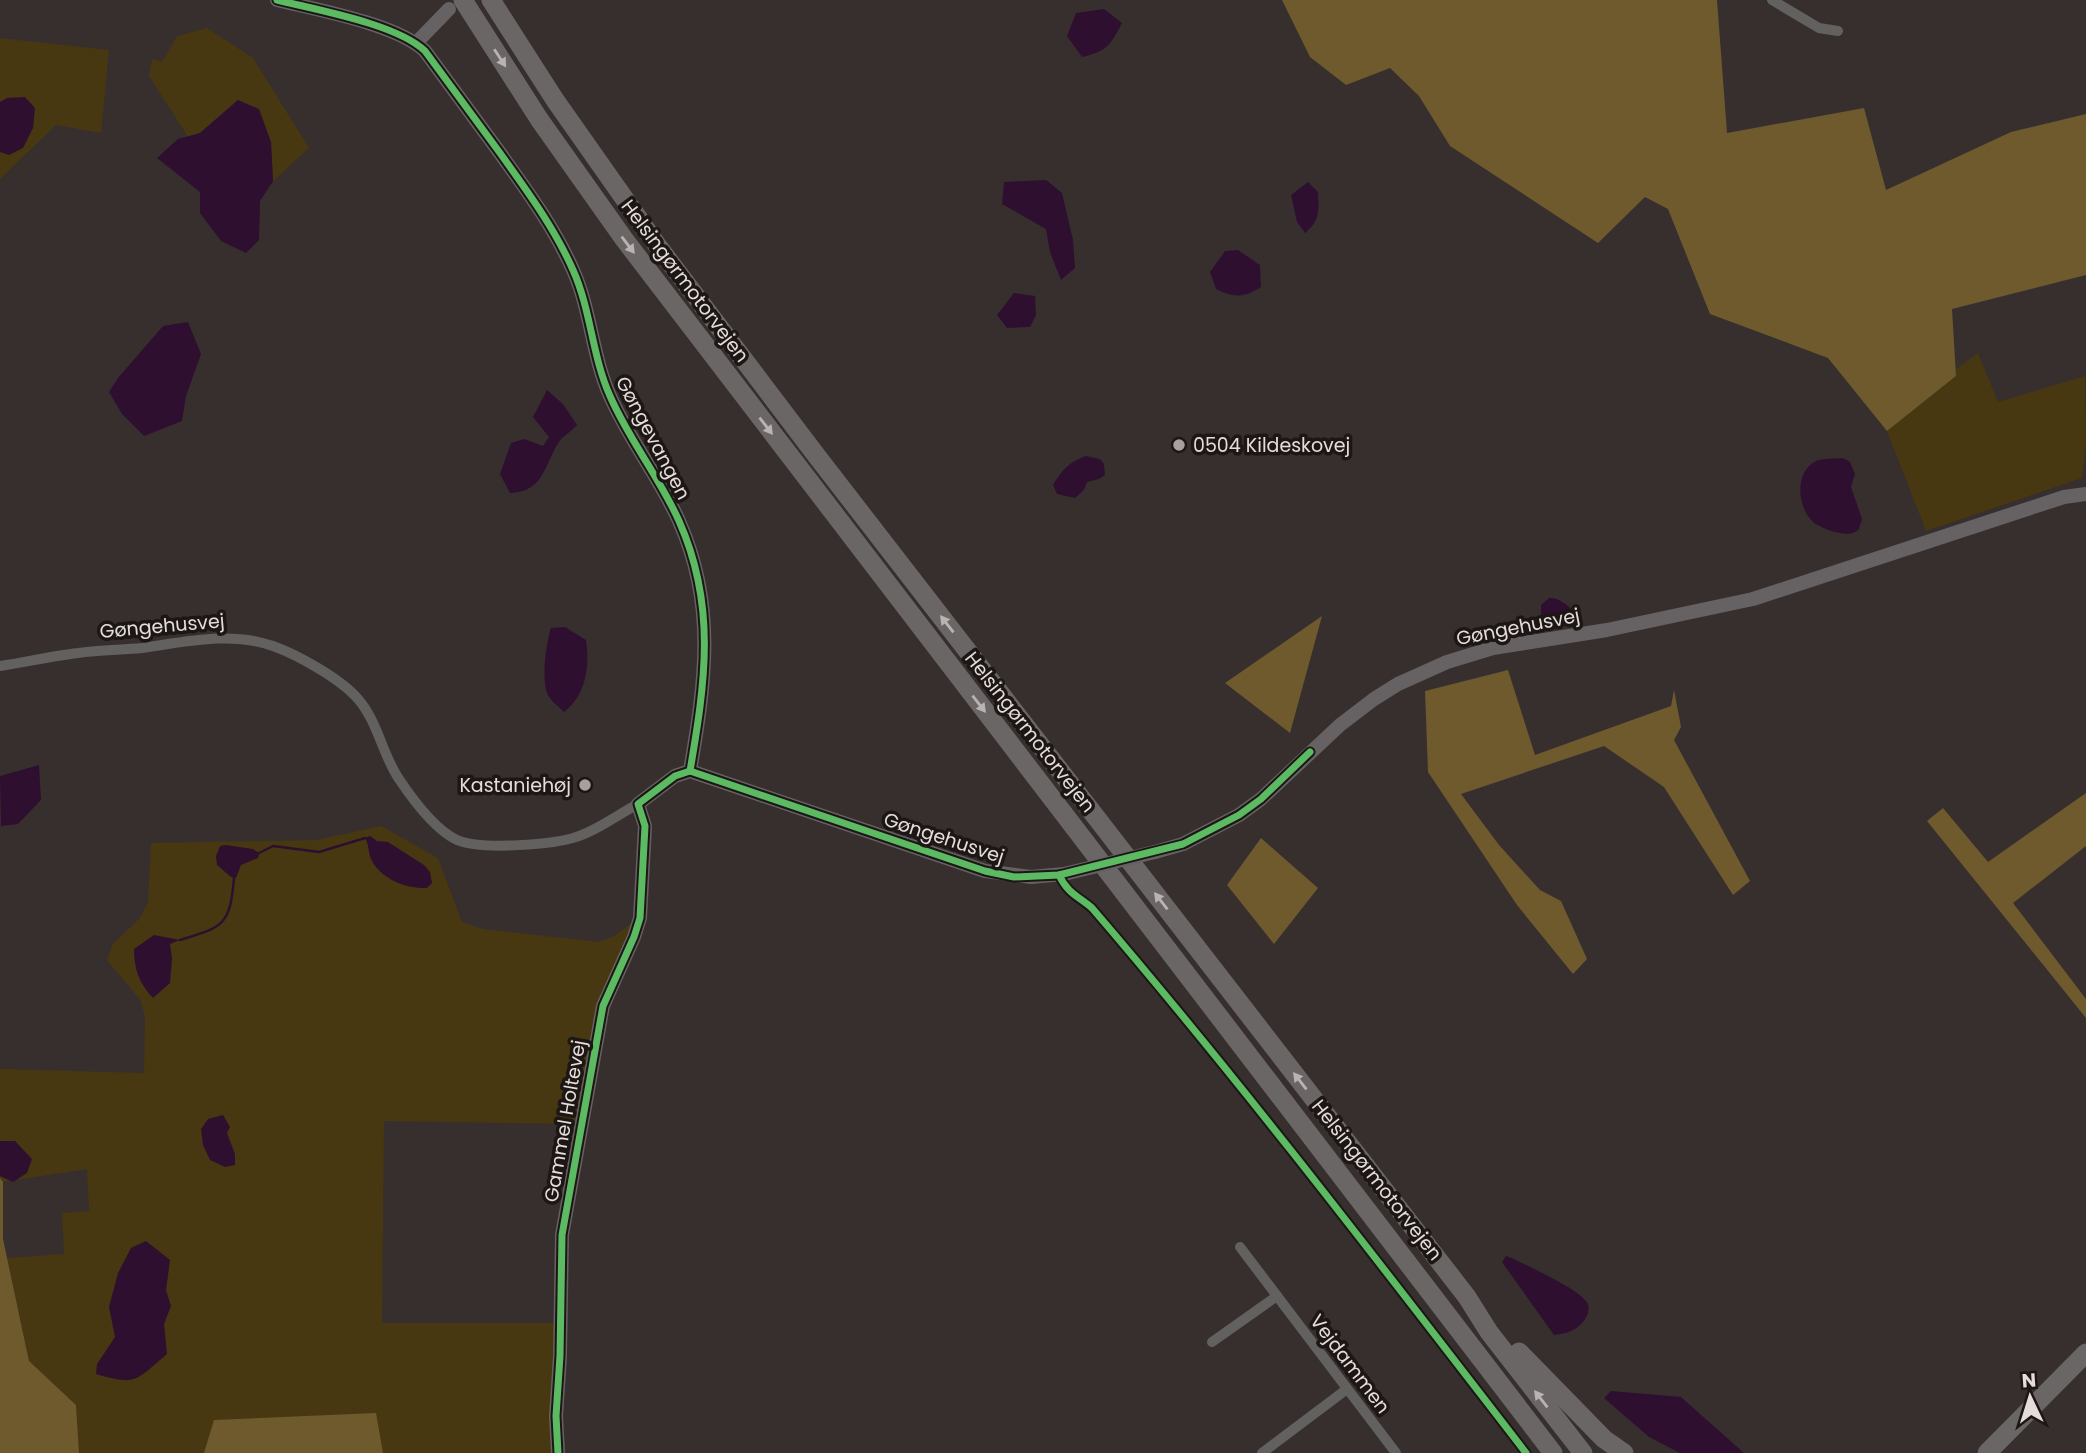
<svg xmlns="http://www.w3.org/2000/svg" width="2086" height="1453" font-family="Poppins,sans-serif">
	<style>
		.green { fill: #473811 }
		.forest { fill: #6f5a2d }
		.water { fill: #2e0f2f }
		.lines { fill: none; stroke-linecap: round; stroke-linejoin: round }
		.stream { stroke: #2e0f2f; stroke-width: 2.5 }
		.street { stroke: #636060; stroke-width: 10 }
		.secondary { stroke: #666263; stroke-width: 14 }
		.highway { stroke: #6b6666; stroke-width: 19 }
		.secondary-bridge { stroke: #666263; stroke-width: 14 }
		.cycleway-casing { stroke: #1c1615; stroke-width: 11 }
		.cycleway { stroke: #5cba63; stroke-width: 7 }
		.oneway { fill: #bab3b2 }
		.poi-dot { fill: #a89f9e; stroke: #1c1615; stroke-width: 2.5 }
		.labels { text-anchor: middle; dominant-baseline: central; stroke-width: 7; stroke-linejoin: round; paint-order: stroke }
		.street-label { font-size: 19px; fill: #e5dcdb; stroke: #1c1615 }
		.poi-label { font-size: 19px; fill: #e5dcdb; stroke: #1c1615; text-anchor: start }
	</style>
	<rect width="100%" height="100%" fill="#362f2e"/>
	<g class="green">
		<path d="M207,28L253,58L309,148L273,181L271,142L238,100L200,133L188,137L149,76L152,59L162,62L177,36Z"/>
		<path d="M0,38L109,50L101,133L56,125L0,179Z"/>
		<path d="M1978,353L1998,402L2085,376L2086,444L2082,478L1926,531L1887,431L1956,376V369Z"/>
		<path d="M381,826L438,858L462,922L483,929L599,942L614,936L633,922C627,950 607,974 599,1002C588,1041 583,1083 575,1124L384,1121L382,1323H556L554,1453H79L76,1405L29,1361L7,1258L64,1254L62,1213L89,1211L87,1169L3,1182L0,1178V1069L144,1073L145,1017L141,1001L107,960L113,944L139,919L148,903L151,843L316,840Z"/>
	</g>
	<g class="forest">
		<path d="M1282,0H1717L1727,133L1864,108L1886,190L2011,132L2086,114V275L1952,309L1956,376L1887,431L1828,358L1710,314L1668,209L1645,197L1598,243L1450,146L1419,96L1390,68L1346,85L1310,57Z"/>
		<path d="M1322,616L1290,733L1225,683Z"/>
		<path d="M1508,670L1535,755L1671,706L1674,690L1681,727L1674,740L1750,881L1733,895L1664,787L1604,746L1461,794L1499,845L1540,890L1561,901L1587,959L1573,974L1517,905L1428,772L1425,691Z"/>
		<path d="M2086,793V846L2013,903L2086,999V1018L1927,821L1943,808L1988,862Z"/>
		<path d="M1261,838L1318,888L1274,944L1227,885Z"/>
		<path d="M0,1178L3,1182V1239L29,1361L76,1405L79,1453H0Z"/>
		<path d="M376,1413L383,1453H204L214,1420Z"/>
	</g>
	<g class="water">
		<path d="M1104,9L1122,23C1110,46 1107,51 1082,57L1067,36L1076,13Z"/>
		<path d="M25,97L35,108L33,128L23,148L9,155L0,152V102L7,98Z"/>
		<path d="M238,100L259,109L271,142L273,181L260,201L259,240L246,253L221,241L200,213V192L157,158L178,139L200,133Z"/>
		<path d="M1046,180L1062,193L1073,240L1075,268L1061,280L1050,252L1046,229L1002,204L1004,182Z"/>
		<path d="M1308,182L1318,192C1319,211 1320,221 1305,233L1297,222L1291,195Z"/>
		<path d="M1238,250L1260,265L1261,287C1244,298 1234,298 1216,289L1210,272L1225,251Z"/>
		<path d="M1014,293L1035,296L1036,315L1030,327L1007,328L997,315Z"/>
		<path d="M188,322L201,354L186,396L182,421L144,436L122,414L109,392L118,378L163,326Z"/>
		<path d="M547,390L563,404L577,425C571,432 561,437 557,445C544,468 542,492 510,493L500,474L511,443L524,439L543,446L549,437L533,417Z"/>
		<path d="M1086,456L1100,459L1104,464L1105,475L1099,479L1087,482L1084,490L1075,498L1057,494L1053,485C1062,470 1069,462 1086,456Z"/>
		<path d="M1843,458L1850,462L1855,474L1851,487L1862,519C1862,519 1859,528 1859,529C1850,540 1822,529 1813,522C1797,507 1794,472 1816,461C1823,458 1835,459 1843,458Z"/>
		<path d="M1549,598C1560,597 1574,609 1578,619C1569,624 1557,631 1547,629L1541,617V605Z"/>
		<path d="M565,627L586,640C590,667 586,695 564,712C559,707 551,701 548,695C541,680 546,643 551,628Z"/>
		<path d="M39,765L41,800L18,824L1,826L0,776Z"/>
		<path d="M370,836L377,841L388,842L424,865L430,872L432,883L427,888C407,889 380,879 371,859C368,851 369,845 365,838Z"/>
		<path d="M226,845L253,849L259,853L258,858L241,865L236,878L231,877L217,865L216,856L220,846Z"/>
		<path d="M154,935L180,940L170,944L172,958L170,983L153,998C139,983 134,969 134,949Z"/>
		<path d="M223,1115L230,1127L227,1133L235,1154V1165L225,1167L210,1160L203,1145L201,1129L208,1119Z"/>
		<path d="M0,1141H15L32,1159L27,1173L13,1182L0,1176Z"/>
		<path d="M146,1241L170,1260L166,1290L171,1306L164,1324L167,1354C135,1381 137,1386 96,1374L97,1364L115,1337L109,1307L118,1273L131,1248Z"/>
		<path d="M1506,1256L1514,1259C1531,1268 1575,1287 1586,1301C1591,1308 1588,1316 1583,1322C1576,1331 1565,1334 1554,1335L1502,1262Z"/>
		<path d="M1611,1391L1681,1397L1744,1453H1680L1649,1437L1604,1398Z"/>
	</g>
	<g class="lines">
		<g class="stream">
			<path d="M259,853L273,846L319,852L365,838"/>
			<path d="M180,940C224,927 230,925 234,878"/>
		</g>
		<g class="street">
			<path d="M1772,0L1819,28L1838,31"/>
			<path d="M0,666C26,662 52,656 78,653C99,650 121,650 142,648C185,642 231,631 273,646C298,655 341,679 358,699C378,722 382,754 399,779C413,800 434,829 457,840C481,850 547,845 573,838C595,832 617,815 638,804"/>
			<path d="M1240,1247L1396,1453"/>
			<path d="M1212,1342L1277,1296"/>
			<path d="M1262,1453L1347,1389"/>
		</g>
		<g class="secondary">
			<path d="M277,0C317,10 397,24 425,51C450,85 475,119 500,153C527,191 554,227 573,270C591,310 592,356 610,396C629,440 660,478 679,521C717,606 705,683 690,771"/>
			<path d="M417,42L449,9"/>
			<path d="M1155,852L1183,844L1239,815L1261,799L1340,725L1374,699L1398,684L1447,662L1493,648L1607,630L1753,599L2064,497L2086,494"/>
			<path d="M558,1453L556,1416L560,1356L562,1235L603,1006L634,937L640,918L645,826L638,804L675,776L690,771L985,871L1031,877L1064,874"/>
		</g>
		<g class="highway">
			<path d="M463,0L539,119L624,239L1553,1453"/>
			<path d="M491,0L555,100L657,245L816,455L1467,1297L1489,1332L1583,1453"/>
			<path d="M1519,1352L1604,1439L1624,1453"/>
			<path d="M1987,1453L2086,1353"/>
		</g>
		<path class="secondary-bridge" d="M1064,874L1155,852"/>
		<defs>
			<g id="cycleway">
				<path d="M277,0C317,10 397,24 425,51C450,85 475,119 500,153C527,191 554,227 573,270C591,310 592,356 610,396C629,440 660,478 679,521C717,606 705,683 690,771"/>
				<path d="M1059,875C1068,894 1078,896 1092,908C1243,1084 1384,1269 1526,1453"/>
				<path d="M558,1453L556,1416L560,1356L562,1235L603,1006L634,937L640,918L645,826L638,804L675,776L690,771L985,871L1014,877L1059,875L1183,844L1239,815L1261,799L1310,752"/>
			</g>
		</defs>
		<use href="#cycleway" class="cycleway-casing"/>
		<use href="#cycleway" class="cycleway"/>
	</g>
	<defs><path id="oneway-solid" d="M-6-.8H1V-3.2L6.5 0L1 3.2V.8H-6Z" transform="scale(1.75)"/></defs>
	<g class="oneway">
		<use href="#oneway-solid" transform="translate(500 58) rotate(57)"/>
		<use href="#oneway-solid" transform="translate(628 245) rotate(53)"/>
		<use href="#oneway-solid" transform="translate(766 426) rotate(52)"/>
		<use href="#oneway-solid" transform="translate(947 624) rotate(-128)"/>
		<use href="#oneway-solid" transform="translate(979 704) rotate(52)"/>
		<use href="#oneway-solid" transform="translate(1161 901) rotate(-128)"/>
		<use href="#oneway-solid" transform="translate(1300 1081) rotate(-128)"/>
		<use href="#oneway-solid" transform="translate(1541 1399) rotate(-128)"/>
	</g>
	<g class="poi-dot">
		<circle cx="1179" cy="445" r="7"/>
		<circle cx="585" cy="785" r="7"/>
	</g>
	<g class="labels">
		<g class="street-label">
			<text transform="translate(685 281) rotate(53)">Helsingørmotorvejen</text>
			<text transform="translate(653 438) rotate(62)">Gøngevangen</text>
			<text transform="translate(162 626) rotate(-5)">Gøngehusvej</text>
			<text transform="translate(1518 627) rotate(-11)">Gøngehusvej</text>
			<text transform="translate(1030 732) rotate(52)">Helsingørmotorvejen</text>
			<text transform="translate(944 838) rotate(18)">Gøngehusvej</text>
			<text transform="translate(565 1121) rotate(-80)">Gammel Holtevej</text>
			<text transform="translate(1377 1180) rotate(52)">Helsingørmotorvejen</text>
			<text transform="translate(1350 1364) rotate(53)">Vejdammen</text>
		</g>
		<g class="poi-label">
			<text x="1193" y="445">0504 Kildeskovej</text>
			<text x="571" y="785" text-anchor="end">Kastaniehøj</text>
		</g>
	</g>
	<g transform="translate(2030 1397) rotate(356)" stroke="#1c1615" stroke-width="5" paint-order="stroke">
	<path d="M0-5L12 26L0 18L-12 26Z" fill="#e5dcdb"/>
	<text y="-10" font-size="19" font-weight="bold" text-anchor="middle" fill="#e5dcdb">N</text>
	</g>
</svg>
